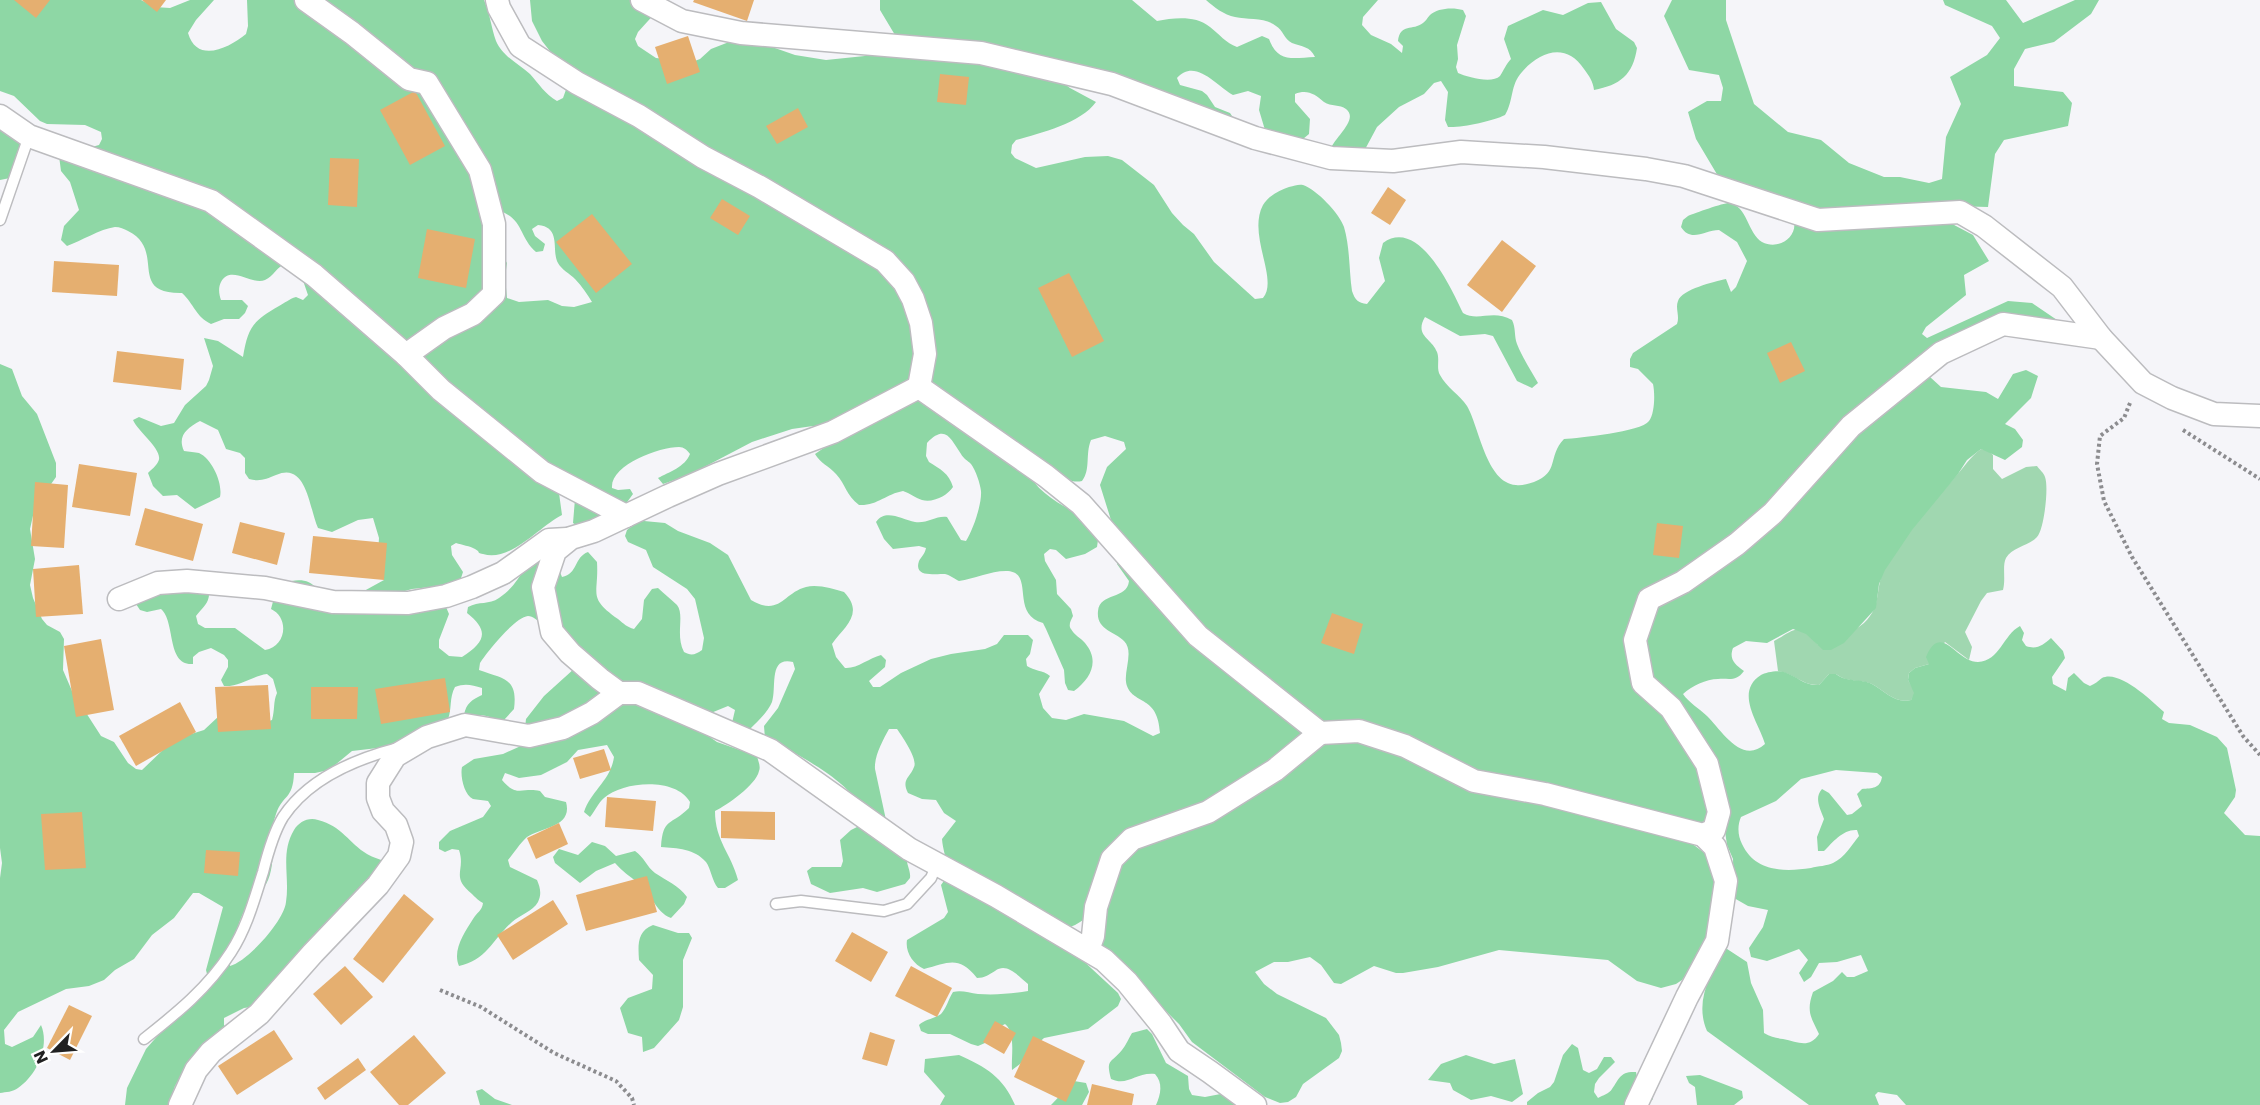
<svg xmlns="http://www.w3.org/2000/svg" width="2260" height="1105" font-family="Poppins,sans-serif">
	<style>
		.green { fill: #a0d7b0 }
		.forest { fill: #8ed7a5; fill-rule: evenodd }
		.building { fill: #e5af70 }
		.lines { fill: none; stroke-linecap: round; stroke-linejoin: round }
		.service-casing { stroke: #bcbcbf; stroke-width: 13 }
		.minor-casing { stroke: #bcbcbf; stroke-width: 25 }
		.path { stroke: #8c8c8f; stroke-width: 4; stroke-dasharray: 3 3; stroke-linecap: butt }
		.service { stroke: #fff; stroke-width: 10 }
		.minor { stroke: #fff; stroke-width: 22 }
	</style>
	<rect width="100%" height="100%" fill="#f5f5f9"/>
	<path class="green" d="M1981,449L1987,450L1993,455V469L2002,479L2026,467L2037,466C2039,469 2044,473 2045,477C2049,487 2044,530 2037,537C2029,546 2012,547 2006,558C2002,566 2006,579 2003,590L1987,593L1981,601L1965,632L1972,647L1969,660L1945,642L1929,664L1915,668L1909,673L1908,680L1915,693L1911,700C1895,704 1885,691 1872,684C1860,679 1847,683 1836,674H1829L1819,685C1803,686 1793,673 1778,671L1774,641C1796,629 1798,621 1818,645C1832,639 1853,633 1864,623C1883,605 1874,588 1885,568C1905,535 1931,505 1956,476C1965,466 1970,457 1981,449Z"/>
	<g class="forest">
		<path d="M0,0H141L155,7L170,8L190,0H214L196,20L188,33C197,64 229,48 246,34L248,26L247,0H484C490,13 491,27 496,41C503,57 518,63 530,74C539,84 545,94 557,101L563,98L568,84L560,64L542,41L532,21L530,0H667L638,32L635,39L638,46L656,58L692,62L700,59L711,49L729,42H758L795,55L826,60L884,54L895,35L880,10V0H1132L1157,21C1174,18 1195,15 1210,27C1219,34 1226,43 1237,47L1262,36L1269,39C1278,63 1292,58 1315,57C1310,46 1302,47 1292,43C1284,39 1283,30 1276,26C1265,17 1248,20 1235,17C1224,15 1214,7 1206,0H1378L1363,17L1362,25L1371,35L1391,44L1402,53L1403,46L1398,41C1400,23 1413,31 1423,23C1426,21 1427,18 1430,15C1437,8 1453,7 1463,10L1466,16L1457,45L1458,59L1456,67L1458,73C1467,77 1492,84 1500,76C1504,70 1506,64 1511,59L1504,39L1508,26L1543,10L1563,15L1588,3L1601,2L1616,29L1634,42L1637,48C1633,75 1620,85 1594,90C1593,81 1589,76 1584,69C1567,43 1541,50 1522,72C1510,85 1514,100 1505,115C1493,121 1461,128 1448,127L1445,120L1448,92L1441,81L1434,83L1424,94L1399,107L1377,127L1362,155L1329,153C1332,139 1360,120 1346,109C1340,104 1331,107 1324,102C1315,94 1307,89 1295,94V102L1310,119L1309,134L1303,139L1265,130L1259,110L1261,96L1248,91L1233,95C1218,87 1195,57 1177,78L1180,85L1202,91L1207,95L1215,107L1230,113L1234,119L1058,79L1070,88L1096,102C1081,123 1041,133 1016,140L1012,145L1011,153L1015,158L1036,168L1085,157L1108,156L1122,160L1154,185L1172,213L1183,225L1194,234L1214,262L1255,299L1263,298C1279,279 1247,235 1263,205C1268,196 1280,190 1289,187C1295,186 1298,184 1303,185C1316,189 1340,214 1344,227C1350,247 1349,271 1352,291C1355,300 1358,303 1367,304L1385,281L1379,258L1383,243C1419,217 1451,288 1463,313C1478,322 1493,309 1512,320C1516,328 1514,336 1517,344C1523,359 1531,370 1538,383L1532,388L1517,381L1493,336L1485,334L1460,336L1425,317C1414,336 1432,338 1437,352C1440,360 1436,368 1440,375C1446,387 1460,395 1467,406C1479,426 1486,483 1516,485C1521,486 1528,484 1534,482C1560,472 1547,457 1564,439C1579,438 1641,432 1649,421C1655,413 1655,393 1653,384L1638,369L1630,367V359L1633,353L1677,324C1680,316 1675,308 1678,301C1682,289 1714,282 1726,279L1731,292L1736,287L1747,261L1737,242L1719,230C1705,230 1691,243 1681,227L1683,220L1688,216C1695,213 1723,203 1729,203C1747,205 1748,234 1762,242C1779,251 1800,236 1793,218L1718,176L1696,139L1688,112L1707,101H1721L1723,88L1719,75L1689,70L1664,16L1672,0H1726V20L1754,104L1788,132L1821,140L1849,163L1884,177H1900L1929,183L1942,179L1946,137L1961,104L1950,77L1987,55L2000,38L1992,26L1945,5L1943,0H2006L2023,23L2075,0H2099L2091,14L2054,42L2025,49L2014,69V86L2063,92L2072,103L2068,126L2004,140L1995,154L1988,207L1951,206L1939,217L1973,235L1989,261L1964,275L1966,295L1926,327L1922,334L1927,338L2008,301L2032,303L2057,320V327L2022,324L1927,362L1930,377L1941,387L1986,392L1998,399L2013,374L2026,370L2038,376L2031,398L2005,424L2015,429L2023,440L2022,447L2005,460L1981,449L1967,460L1958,474L1912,530L1885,570L1879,584L1876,608L1844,643L1831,650H1823L1806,634L1793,629L1767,643L1746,641L1733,648C1729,659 1734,664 1744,671C1736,682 1730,678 1718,679C1706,679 1692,686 1683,694C1689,703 1699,708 1707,716C1722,731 1742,765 1765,744C1759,723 1734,692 1761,675C1766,672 1778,670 1784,672C1797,676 1804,686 1819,685L1829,674H1836C1847,683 1860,678 1872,684C1885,691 1895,704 1911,700L1914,693L1908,680L1909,673L1915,668L1929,664L1926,657C1941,621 1956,662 1978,662C2000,661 2003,635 2020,626L2024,633L2022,640L2026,646C2037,650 2043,645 2051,638L2063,651L2065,658L2052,677L2053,684L2066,691L2068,678L2074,673L2084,683L2090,686C2095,684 2098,681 2102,678C2119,669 2152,701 2164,712L2162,719L2169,723L2190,725L2217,737L2227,748L2236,790L2235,797L2224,813L2245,835L2260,836V1105H1906L1897,1095L1878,1092L1875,1095L1879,1105H1809L1707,1031C1694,1001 1711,974 1724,947L1747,962L1751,983L1763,1010L1764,1033C1771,1037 1776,1038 1783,1039C1798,1042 1809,1049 1819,1034C1811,1017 1806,1012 1813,992L1833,981L1842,972L1847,977H1854L1868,971L1861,955L1837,962L1819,963L1811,977L1804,982L1799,973L1808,960L1799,949L1767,961L1751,957L1749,948L1763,927L1768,910L1748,906L1734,898L1733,859L1727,845L1724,824L1682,836L1715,861L1722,905L1704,948L1682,980L1676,984L1661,988L1637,981L1608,960L1499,950L1438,967L1403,973H1396L1374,966L1341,984L1334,983L1321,965L1310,957L1288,962H1274L1255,972L1264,984L1277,994L1326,1018L1339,1035L1341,1043L1342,1051L1339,1058L1303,1084L1296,1097L1288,1102L1280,1103L1265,1097L1192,1042L1179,1024L1100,946L1087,917C1065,935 1054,928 1027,926L1049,941L1078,956L1118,993L1121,999L1118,1006L1088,1029L1044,1038L1033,1048L1024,1061L1012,1070C1011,1056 1016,1033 1005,1024L992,1031L985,1043L978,1046L971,1044L950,1034H928L921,1031L919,1025C925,1019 934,1019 941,1014C946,1009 949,998 953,992C962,990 969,993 978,994C995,995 1011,994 1028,991V984C1018,976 1007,962 995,971C988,975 985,978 977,978C958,955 949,963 924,969C913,964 905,952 907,940L944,918L948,912L941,885C953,870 943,855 942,839L956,821L944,813L936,800L922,799L908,793C901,779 910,778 914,767C918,759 902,736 897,729H889C883,740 874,756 875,769L886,820L907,857C906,865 911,870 910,878L905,884L877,892L863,888L830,893L811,884L807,871L812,867H841L843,861L840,840L851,830L863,824C861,816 859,808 856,801C846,780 787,747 765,739L764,726L778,708L795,669L793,662C768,656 777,687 772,702C768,712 758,721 750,729L743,730L732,723L735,710L728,706L701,717L698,729L717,742L757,756C758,761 761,766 759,771C756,785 727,805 715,811C715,841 731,853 738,880L725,888H718C712,881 711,869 706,862C695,849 677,848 661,847C663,817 671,826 689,808L690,802C676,777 623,781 604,798C598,803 595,811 590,817L584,812C591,791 611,780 614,757L607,745L578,750L567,762L541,775L519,778L505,773L502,780C517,798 522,787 540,791L545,797L566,802C573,827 542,827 527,837C520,843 514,853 508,860L510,867L537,880C540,887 542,894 538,902C533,911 520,915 512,922C494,938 486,961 459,966C452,950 465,932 473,919C477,912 482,911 483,903C478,900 476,898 472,894C450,876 466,871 459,850L452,849L445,852L439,849V842L450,831L483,817L491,806L488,801C484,800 477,800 473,799C464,795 460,776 462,767L474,759L503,754L523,745L526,719L544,696L575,668L540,623C537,620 533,616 528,616C515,617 487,652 480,663L479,670C504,679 518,678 514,709L504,720C495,720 487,715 479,715C472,715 470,717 464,715C466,703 472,700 482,695V688C472,685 465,683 455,687C449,698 452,709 448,719L395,746L352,751L329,770L315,773H294C293,800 283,794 276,814C269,832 275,852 271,870C267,891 256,893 246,908C237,923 231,949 230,966C248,961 284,921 286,902C290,877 280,853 294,830C299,822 308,817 318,820C342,826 349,843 367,854C373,858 381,859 388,863L258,1006L244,1008L224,1018V1025L228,1031L191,1058L175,1086L169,1105H125L127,1088L146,1049L160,1033L208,990L209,982L206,970L223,907L199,893H193L174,918L152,935L134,959L115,970L104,980L89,986L66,989L18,1012L4,1030L5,1044L12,1047L33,1037L41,1025C50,1046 37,1075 18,1088C13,1092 6,1092 0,1093V878L2,863L0,848V364L12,369L22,396L37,414L56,463V477L35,507L30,529L35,559L30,585L33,598L42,619L47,625L60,632L64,639L63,670L72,691L101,736L114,742L128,763L136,769L142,770L167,746L185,736L204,730L219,716L266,722L272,720C275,710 273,702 277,693L273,679L267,674C252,676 239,687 224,686L221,680L228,667V660L224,655L211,648L199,652L193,657V664C166,666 176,622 161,609L147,612L140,610L136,604V596L170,594L190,586L209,591C210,603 203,607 196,616L198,624L205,628H235L265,650C286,647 290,618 271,609L275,594L284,583C296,579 309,578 317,589L364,598V591L384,580V574L378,554L379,538L373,518L358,520L332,532L318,528C309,508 307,461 276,475C266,479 260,482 249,479L245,473V458L240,453L226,449L218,430L200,421C187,428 177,436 184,451C189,452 195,452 199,453C212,459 223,483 220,497L195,509L177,495L163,496L153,486L148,473C151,470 156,466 158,462C165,451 138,432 133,420L139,417L161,426L174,423L185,405L206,386L209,380L213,366L204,338L218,341L243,357C248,327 253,321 279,306C285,303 289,299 296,297L303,300L308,295L299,269L287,263C276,267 274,276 265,280C252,286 231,264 221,282C218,288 219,294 221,300H242L248,306L245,313L239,319H224L211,324C196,317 194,304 182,293C126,294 167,250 128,231C124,229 120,227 115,227C100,229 81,241 67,246L61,240L64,226L79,210L70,182L61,171L59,156L99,145L102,139L101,132L85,125L47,124L40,121L14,96L0,91ZM497,210C524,218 518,236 536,252L543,251L545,244L535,236L532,229L538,225C562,227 551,251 558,263C561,269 570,274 575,279C582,286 587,294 592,302L574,307L562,306L548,300L519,302L507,298L505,277L507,263L496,245ZM813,426L827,428L831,443L815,454C820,463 829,466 836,474C846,485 846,495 859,505C877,506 886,494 903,491C910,493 915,498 922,500C933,503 947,496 953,487C949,473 940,469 929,462L926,456L927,443C946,423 951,440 961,454C963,458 968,461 971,464C976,471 980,483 981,491C982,504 973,530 966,541L961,540L947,517C937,515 927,524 915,522C902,520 886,508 876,522L884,539L893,549L919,546L926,548C925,554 921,557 919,561C913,579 937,573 945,574C950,575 955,579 959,581C974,579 990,571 1006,571C1036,571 1009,614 1043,623L1046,629L1064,670L1065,683L1068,690L1074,691C1091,678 1100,661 1085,643C1081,638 1074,635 1071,629C1068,625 1071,620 1073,616L1071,609L1057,594L1056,580L1045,561L1044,554L1050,549L1056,550L1066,559L1085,554L1097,547L1098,540L1091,519C1066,509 1038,494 1026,470L1042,461C1056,467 1065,485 1082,481C1091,469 1085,455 1091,440L1105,436L1124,442L1126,449L1107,467L1100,485L1116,536L1117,564L1129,581C1127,600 1100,592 1098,611C1096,630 1114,631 1124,641C1135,652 1122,673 1127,686C1134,705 1158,695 1160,733L1153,736L1124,721L1084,714L1066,720L1052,718L1043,708L1039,694L1050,676C1043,670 1034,671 1027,666L1026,659L1030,654L1033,640L1028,635H1004L997,644L985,649L951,654L931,659L901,673L880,687H873L869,681L885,667L886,660L881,655C869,658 857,669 845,668L836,657L832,644C844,627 865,614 844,592C833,589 818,584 806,587C783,593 780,617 751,600L728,555L710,543L678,531L665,523L644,521L637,522L627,530L625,536L628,542L646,550L653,567L687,589L695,599L704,638L702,650C695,655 691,656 684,652C675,635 685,615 677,605C671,599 664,594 658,588L652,589L644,600L642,619L634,629C627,627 624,624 618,619C587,597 599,595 597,562L588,552C574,557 578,574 562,577L550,547C543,553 534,559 528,566C516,579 516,586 499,598C489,605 479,601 468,607L467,613C490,631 485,642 462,657L449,656L439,648V640L449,614L446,607L398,593L412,589L459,584L463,572L452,555L451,546L456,543C462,545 470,546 475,549C482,553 475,552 483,554C510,563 541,525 562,515L559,493L575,499L573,523L579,527L625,505L633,494L630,489L618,490L612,488C610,465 659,447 679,447C684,447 687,450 690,454C685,467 669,472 658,478L663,484L689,475L752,442L792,429ZM1836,770L1877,773L1882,777C1880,789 1872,788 1862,789L1857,794L1862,806L1852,814L1847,815L1829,793L1822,789C1814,798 1820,808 1824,819L1817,837L1818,851H1824C1833,842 1843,829 1857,830L1859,836C1851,846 1845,857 1833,863C1827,866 1818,866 1811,868C1784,872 1755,872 1742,844C1738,836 1737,826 1741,817L1776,801L1801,779Z"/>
		<path d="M0,116L20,137L19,168L10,178L0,180Z"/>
		<path d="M592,842L605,846L616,856L635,851C644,857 647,867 655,873C667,881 678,885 687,897L684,904L671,918C655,912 651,892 637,882C628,875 623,872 615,863L596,871L580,883L555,863L553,857L559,849L578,855Z"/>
		<path d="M653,925L678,933H689L692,938L683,960V1007L679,1020L654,1048L643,1052L642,1037L628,1033L620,1008L628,998L652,989L653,975L639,960C638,945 637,931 653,925Z"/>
		<path d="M1147,1029L1152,1034L1166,1063L1188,1076L1189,1089L1192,1095L1205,1097L1231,1092L1238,1105H1156C1161,1094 1163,1083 1155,1074C1135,1072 1128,1087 1111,1079C1106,1059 1110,1064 1122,1050C1126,1045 1129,1038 1132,1033Z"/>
		<path d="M1572,1044L1578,1048L1583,1070L1589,1073L1597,1069L1604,1057H1611L1615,1062L1599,1078L1595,1084L1594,1092L1598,1098C1603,1095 1609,1094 1612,1089C1619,1079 1620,1071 1636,1072L1639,1087L1653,1091V1099L1647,1105H1527V1102L1538,1093L1550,1087L1554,1082L1563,1055Z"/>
		<path d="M959,1055C986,1067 1003,1077 1015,1105H940L945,1096L924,1072L925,1059Z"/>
		<path d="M1466,1055L1494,1064L1515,1059L1523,1094L1512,1102L1491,1096L1471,1100L1453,1090L1450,1083L1428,1080L1441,1064Z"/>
		<path d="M1700,1075L1742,1091L1743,1098L1734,1105H1697L1695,1087L1689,1083L1686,1076Z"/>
		<path d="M1074,1081L1086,1083L1089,1092L1082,1105H1051Z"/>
		<path d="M482,1089L495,1099L512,1105H480L476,1091Z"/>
	</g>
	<g class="building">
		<path d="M14,0H50L36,18Z"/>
		<path d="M142,0H166L157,12Z"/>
		<path d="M694,0H754L747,21L693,2Z"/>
		<path d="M688,36L700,72L667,84L655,47Z"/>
		<path d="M940,74L969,77L966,105L937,102Z"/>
		<path d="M415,91L445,146L410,165L380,110Z"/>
		<path d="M798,108L808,127L777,144L766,126Z"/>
		<path d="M330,158L359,159L357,207L328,205Z"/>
		<path d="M1388,187L1406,200L1390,225L1371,213Z"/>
		<path d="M722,199L750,216L738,235L710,218Z"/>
		<path d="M592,214L632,264L596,293L556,242Z"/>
		<path d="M427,229L475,239L466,288L418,278Z"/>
		<path d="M1502,240L1536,266L1502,312L1467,285Z"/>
		<path d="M54,261L119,265L117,296L52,292Z"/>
		<path d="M1069,273L1104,341L1072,357L1038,288Z"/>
		<path d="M1791,342L1805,371L1780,383L1767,353Z"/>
		<path d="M117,351L184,359L181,390L113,382Z"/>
		<path d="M79,464L137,473L130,516L72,507Z"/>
		<path d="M35,482L68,485L64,548L31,546Z"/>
		<path d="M145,508L203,524L193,561L135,545Z"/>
		<path d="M240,522L285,533L277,565L232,553Z"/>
		<path d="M1657,523L1683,526L1679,558L1653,555Z"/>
		<path d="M313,536L387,543L384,580L309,573Z"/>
		<path d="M79,565L83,614L36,617L33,569Z"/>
		<path d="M1332,613L1363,624L1354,654L1321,643Z"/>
		<path d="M101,639L114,710L76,717L64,646Z"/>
		<path d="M445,678L450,712L381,724L375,689Z"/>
		<path d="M268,685L271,729L218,732L215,687Z"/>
		<path d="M311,687H358L357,719H311Z"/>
		<path d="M180,702L196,732L136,766L119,736Z"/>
		<path d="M604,749L611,770L580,779L573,758Z"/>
		<path d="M607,797L656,801L653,831L605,827Z"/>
		<path d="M721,811L775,812V840L721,838Z"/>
		<path d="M82,812L86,868L45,870L41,814Z"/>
		<path d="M559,823L568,844L536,859L527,838Z"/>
		<path d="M206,850L240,852L238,876L204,873Z"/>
		<path d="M647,876L657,912L586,931L576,895Z"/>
		<path d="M404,894L434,919L383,983L353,959Z"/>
		<path d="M553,900L568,924L513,960L497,935Z"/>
		<path d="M852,932L888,952L871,982L835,961Z"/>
		<path d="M345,966L373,997L341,1025L313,994Z"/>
		<path d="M911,966L952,988L937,1017L895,996Z"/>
		<path d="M69,1005L92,1016L70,1060L47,1048Z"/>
		<path d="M995,1021L1016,1033L1004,1054L983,1042Z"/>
		<path d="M274,1030L293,1059L237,1095L218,1066Z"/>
		<path d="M870,1032L895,1040L887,1066L862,1059Z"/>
		<path d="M414,1035L446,1073L408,1105H399L370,1072Z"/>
		<path d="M1033,1036L1085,1061L1066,1102L1014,1077Z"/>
		<path d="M358,1058L366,1070L325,1100L317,1088Z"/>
		<path d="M1092,1084L1134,1094L1132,1105H1087Z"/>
	</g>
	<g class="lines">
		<defs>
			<g id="service">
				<path d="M0,220L29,136"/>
				<path d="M776,904L801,901L884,911L907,904L931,878L937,864"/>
				<path d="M144,1039C177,1013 208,988 231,952C247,927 254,900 263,872C267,856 275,830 283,817C309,778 355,759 398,748"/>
			</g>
			<g id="minor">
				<path d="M306,0L352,33L409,79L427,83L480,170L494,224V294L473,314L444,328L406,355"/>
				<path d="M497,0L499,8L520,46L577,83L639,116L703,157L760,187L885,261L904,282L913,299L921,323L925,354L919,387"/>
				<path d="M642,0L682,21L741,33L981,53L1112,84L1255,138L1331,158L1393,161L1461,152L1544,157L1646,169L1684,176L1818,220L1960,212L1984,226L2062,287L2101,338L2143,383L2172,398L2214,414L2260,416"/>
				<path d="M0,116L29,136L211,201L314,275L406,355L441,390L542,472L626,516"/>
				<path d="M919,387L1046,476L1081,504L1198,636L1320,733L1359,731L1405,746L1474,781L1545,794L1703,835L1714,830L1719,812L1707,764L1671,708L1643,683L1635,640L1649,599L1683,582L1737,544L1773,513L1851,426L1941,353L2003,324L2101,338"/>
				<path d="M919,387L833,432L718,474L668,496L594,531L571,538L555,551L543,587L552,632L570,653L600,679L619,693H638L770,750L909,849L996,896L1104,960L1127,982L1161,1024L1179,1051L1210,1072L1255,1105"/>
				<path d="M119,599L158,583L187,581L265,588L333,602L408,603L446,596L472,587L503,573L549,540L567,539"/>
				<path d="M1088,950L1093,936L1096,907L1112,859L1132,839L1208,812L1275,770L1320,733"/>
				<path d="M180,1105L196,1070L211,1052L259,1014L313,953L378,885L399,856L402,842L396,825L383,811L378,798V783L395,756L427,737L465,725L529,736L563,728L592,713L619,693"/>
				<path d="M1636,1105L1687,997L1717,941L1726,881L1715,847L1703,835"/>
			</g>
		</defs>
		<use href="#service" class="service-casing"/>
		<use href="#minor" class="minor-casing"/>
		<g class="path">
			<path d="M2130,403L2124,418L2100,436L2097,464L2104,501L2132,557L2243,736L2260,755"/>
			<path d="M2183,430L2260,479"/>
			<path d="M440,990L481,1007L554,1053L616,1081L632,1098L634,1105"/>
		</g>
		<use href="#service" class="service"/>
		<use href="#minor" class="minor"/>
	</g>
	<g transform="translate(54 1051) rotate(245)" stroke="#ffffff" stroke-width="4.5" paint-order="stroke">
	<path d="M0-4.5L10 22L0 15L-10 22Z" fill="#212122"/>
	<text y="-9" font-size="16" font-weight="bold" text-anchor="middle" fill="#212122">N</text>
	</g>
</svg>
